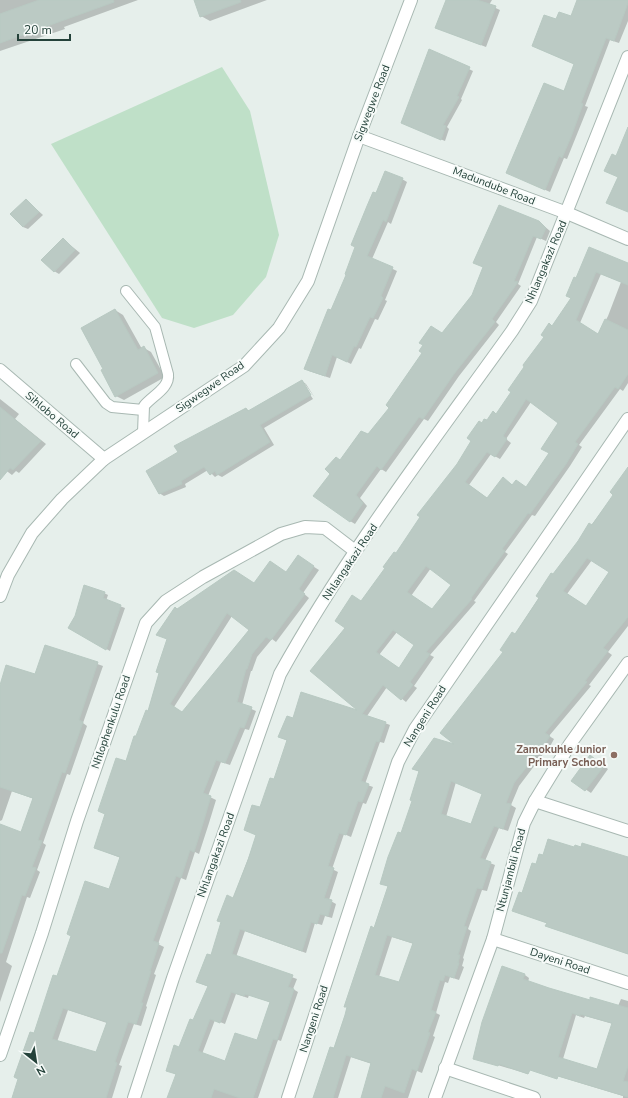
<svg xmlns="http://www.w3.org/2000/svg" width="628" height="1098" font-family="'Nunito Sans',sans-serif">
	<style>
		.green { fill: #bfe0c8 }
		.shadow { fill: #0003; fill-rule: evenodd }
		.building { fill: #bbcac4; stroke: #b8c9c2; fill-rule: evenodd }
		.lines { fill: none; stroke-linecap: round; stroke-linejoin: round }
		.lane-casing { stroke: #a8b8b2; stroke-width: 12 }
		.street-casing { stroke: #a8b8b2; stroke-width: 14 }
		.lane { stroke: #fff; stroke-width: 10 }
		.street { stroke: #fff; stroke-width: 12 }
		.education-dot { fill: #8d6e63; stroke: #f7fbf9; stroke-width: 1.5 }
		.labels { text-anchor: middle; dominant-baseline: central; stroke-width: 4; stroke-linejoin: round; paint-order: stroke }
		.street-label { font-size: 11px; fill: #24423a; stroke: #f7fbf9 }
		.education-label { font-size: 11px; font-weight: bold; fill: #785e54; stroke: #f7fbf9; text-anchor: end }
	</style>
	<rect width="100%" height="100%" fill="#e6efeb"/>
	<path class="green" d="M222,67L250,111L279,235L266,277L233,315L194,328L162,318L51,144Z"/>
	<g class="shadow">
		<path d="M0,0H138L64,27L65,29L0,51Z"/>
		<path d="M195,0H267L210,21L201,16Z"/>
		<path d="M448,0H492L489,5L500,10L486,47L436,28Z"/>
		<path d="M578,0H628V21L619,43L610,40L585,106L588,107L567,159L564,158L550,192L512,175L564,92L575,64L537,48L557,21L571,17Z"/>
		<path d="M429,50L473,71L461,99L462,100L447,127L449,129L445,141L406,125Z"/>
		<path d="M402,179L407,182L391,224L388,222L372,259L397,271L385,300L387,301L378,320L375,319L361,349L359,348L351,364L337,357L330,378L309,371L348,274L376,194Z"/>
		<path d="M26,200L43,215L28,229L23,227Z"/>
		<path d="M538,221L550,231L546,241L537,237L518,284L521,286L496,322L499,325L459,376L428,421L424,419L386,472L381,469L360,498L367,506L355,524L350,521L341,461L368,435L390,408L442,334Z"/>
		<path d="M63,239L80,253L59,274L54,271Z"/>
		<path d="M590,248L628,264V383L623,391L620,389L579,445L582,447L570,466L535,516L532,515L505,552L508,554L474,601L476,602L430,655L434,657L414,686L417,688L406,702L387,687L367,716L390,725L384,743L380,742L365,784L373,787L366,804L363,803L351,837L344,834L332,869L338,872L329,900L336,904L332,918L325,916L322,925L315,923L306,953L245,931L236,957L297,979L293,989L298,992L281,1041L278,1040L258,1098H168L177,1075L167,1070L193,1022L209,987L197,982L211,957L257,835L245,830L260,808L274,781L288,741L280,737L293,719L362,713L346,628L361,602L397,554L458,465L482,424L497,415L572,298L577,279ZM601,274L621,282L608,316L598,335L580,323ZM531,402L559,422L550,453L527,488L513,485L507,481L487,498L469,485L491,454L500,459L511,443L506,439ZM431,568L453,585L432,610L411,596ZM397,632L416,645L400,669L379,655ZM236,994L248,998L249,995L270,1002L258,1042L226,1062L202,1054L215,1020L225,1024Z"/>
		<path d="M115,310L123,315L142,349L144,348L151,352L165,377L124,400L116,396L105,369Z"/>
		<path d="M302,381L306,384L315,398L305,384H303L313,399L264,428L274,445L222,477L218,475L215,477L208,470L185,484L186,487L164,496L159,493L179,453L246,409L250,411Z"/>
		<path d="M0,399L19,414L15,419L46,444L19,473L16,471L12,475L0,466Z"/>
		<path d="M628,468V626L608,652L612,655L589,685L591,686L549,736L554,739L546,754L544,753L519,786L511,805L516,808L508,831L499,828L485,861L495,865L487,891L482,890L468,929L471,931L463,958L464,959L462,966L464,967L459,980L450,977L448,983L445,982L436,1013L440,1015L433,1036L435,1037L422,1073L417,1071L408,1098H362L372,1064L351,1057L338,1098H314L334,1049L348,1008L345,1006L375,929L389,887L381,883L402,834L413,801L420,772L413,769L458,747L504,651L553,576L614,495ZM592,560L610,572L587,607L567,594ZM456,782L483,794L472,826L446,817ZM392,937L414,944L400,984L379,977Z"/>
		<path d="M303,560L319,570L303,593L309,598L276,642L272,639L257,657L252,671H251L242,705L256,711L249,730L245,729L230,765L221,762L208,796L216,800L209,823L199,854L195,852L186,880L181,878L158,944L164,947L154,974L156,975L146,1006L147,1007L141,1026L134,1024L119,1065L122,1066L112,1098H13L35,1035L57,977L110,890L121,858L95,848L126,762L148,712L178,610L287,573ZM232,616L251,630L182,713L174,707ZM68,1010L107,1023L97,1053L57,1042Z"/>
		<path d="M104,593L108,595L106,601L125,608L110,651L69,628Z"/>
		<path d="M46,646L103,666L83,723L87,726L70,775L67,774L43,843L46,845L37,870L40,872L30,898L27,897L6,962L12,966L0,1002V867L22,834L34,799L12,791L2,820L0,821V689L36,675Z"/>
		<path d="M595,760L608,769L591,793L573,781Z"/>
		<path d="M575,849L628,859V954L551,928L547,926V923L518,913L523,894L543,856Z"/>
		<path d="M502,968L525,975L529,978L528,982L590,1001L618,1006L621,999L628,1001V1098H623V1096L554,1075L536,1051L528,1074L474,1058ZM576,1015L584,1018L585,1016L613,1024L598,1071L563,1059Z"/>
	</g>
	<g class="building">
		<path d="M39,0H113L114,2L0,43V14Z"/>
		<path d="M194,0H240L241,2L200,17Z"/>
		<path d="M446,0H477L496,6L481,45L435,28Z"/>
		<path d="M577,0H628V3L614,41L606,38L581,103L583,104L571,137L562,158L559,156L545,190L506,173L544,83L564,91L574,64L532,46L544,15L556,19L559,12L571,16Z"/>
		<path d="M429,49L470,67L457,96L459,97L443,125L446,126L441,140L401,123Z"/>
		<path d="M628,127V212L606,203L618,177L604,171L612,154L616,156Z"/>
		<path d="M385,171L403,178L386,222L383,220L367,256L393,267L381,296L383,298L373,318L370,317L356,347L354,346L347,362L332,355L325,376L304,369L328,309L331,310L346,275L345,274L355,247L351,245L367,206L373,192L376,193Z"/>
		<path d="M26,199L39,212L23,227L10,214Z"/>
		<path d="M499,205L539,221L546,228L541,239L533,236L514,281L518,282L492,319L495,322L454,374L423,419L419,417L381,470L377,466L356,495L363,503L350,522L313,496L330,474L325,469L336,457L340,460L361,431L368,434L389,408L386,405L422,353L419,351L423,345L419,343L431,326L442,333L472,295L483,267L473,263Z"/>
		<path d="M63,238L75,250L54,272L41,260Z"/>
		<path d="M589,247L628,263V285L596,272L576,320L598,334L605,319L628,330V374L618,389L615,387L575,442L578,444L566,464L530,514L528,513L502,549L505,551L471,598L472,599L426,652L430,654L410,682L413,685L401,700L383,685L362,714L386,722L379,742L376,741L361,781L369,784L362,802L358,801L346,835L339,833L328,866L334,868L324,898L332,900L328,916L320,914L317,924L311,922L302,951L240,929L232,954L293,975L288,987L294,989L277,1040L273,1039L253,1098H240L214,1089L211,1098H167L176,1074L166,1071L174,1045L179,1047L190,1019L193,1020L208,986L196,982L207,954L211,955L221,922L217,921L227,895L233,898L248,860L256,835L244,830L252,805L260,807L270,778L274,779L287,740L278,737L287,716L293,718L301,692L357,710L310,671L345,628L335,621L352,595L361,601L385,568L383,567L394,552L396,553L420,517L417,515L457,464L471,441L467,438L479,421L482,423L484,419L487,420L493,411L496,414L511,392L508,390L524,367L523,365L544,337L541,335L549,323L552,326L571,298L566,296L574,277L576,278ZM526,399L558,423L541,449L549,453L526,487L516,480L512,485L503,477L487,498L465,482L487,452L495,457L507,439L503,436ZM426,566L451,585L432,609L407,592ZM393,630L414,645L399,668L376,652ZM231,992L244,996L245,994L270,1002L257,1040L235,1033L225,1061L198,1051L210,1019L220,1023Z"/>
		<path d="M115,309L138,350L144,346L158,373L115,397L101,370L103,369L81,328Z"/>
		<path d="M302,380L311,395L260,425L270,442L217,475L215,471L210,475L204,467L181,481L182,484L159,494L146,471L178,452L174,446L246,408L248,411Z"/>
		<path d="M0,407L41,441L13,470L10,468L0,480Z"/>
		<path d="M628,467V617L603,648L608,651L585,681L587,682L545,733L550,736L540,752L539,751L514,783L506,803L511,804L503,829L494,826L480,858L491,862L482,889L477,888L464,926L467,927L458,955H460L458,963H459L454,978L445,975L443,981L440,980L431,1010L436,1012L428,1032L430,1033L417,1071L412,1069L404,1093L385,1086L381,1098H361L371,1063L346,1055L333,1098H313L330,1047L334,1048L345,1015L347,1007H344L371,926L374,928L388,886L380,884L388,857L398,832L401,833L412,801L410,800L419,771L412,769L434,738L454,744L440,733L503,652L500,650L512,632L515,634L539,598L536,596L551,573L553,574L578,541L589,523L592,525L613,495L610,492ZM587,558L609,572L586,606L563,591ZM451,781L482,794L471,824L441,814ZM387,935L413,943L399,982L375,975Z"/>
		<path d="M298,555L314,566L299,589L305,594L271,640L266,637L252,654L247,669H246L237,702L252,707L244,728L240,727L225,763L216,760L203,793L211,796L204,820L194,852L190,850L181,878L176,876L153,941L159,943L150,971H151L141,1003H143L136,1024L128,1022L115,1062L117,1063L106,1098H12L18,1079L14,1077L30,1032L34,1033L53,975L57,976L71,936L67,934L85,881L109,889L120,857L94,848L105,814L98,811L116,758L126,761L134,736H136L146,710L148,711L159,673L156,672L167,639L156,635L175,607L177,609L234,570L254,583L270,561L286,572ZM227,613L249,630L182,712L170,704ZM63,1008L107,1022L96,1052L52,1039Z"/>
		<path d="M84,585L105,592L103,598L121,605L106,650L68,628L75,616Z"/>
		<path d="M45,645L98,662L79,720L83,722L65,773L62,772L38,840L42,841L32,867L36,868L25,896L22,895L2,953H0V824L21,832L33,798L0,787V685L6,665L35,674Z"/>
		<path d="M590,755L604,766L585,791L571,781Z"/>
		<path d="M548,839L574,847L575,845L581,847L582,843L628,857V954L545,926L547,923L512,911L519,892L522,893L532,863L536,864L539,854L543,855Z"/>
		<path d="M502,966L525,974L523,979L549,988L590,1000V997L628,1008V1066L623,1081L628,1082V1097L558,1076L557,1079L530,1070L528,1074L499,1064L498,1066L473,1059L482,1022ZM572,1013L580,1016V1014L612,1023L597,1069L558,1057Z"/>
	</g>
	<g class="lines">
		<defs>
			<g id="lane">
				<path d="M126,291L155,327L168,374C170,388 152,396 144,406L143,433"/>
				<path d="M76,364L106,403L112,407L143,410"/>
			</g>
			<g id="street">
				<path d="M359,136L567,213L628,239"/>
				<path d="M0,370L104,459"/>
				<path d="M0,596L8,575L32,533L62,499L104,459L244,366L279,328L308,281L359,136L411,0"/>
				<path d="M535,801L628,831"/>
				<path d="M493,939L628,983"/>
				<path d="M0,1055L42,933L77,821L146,623L166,601L203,577L281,534L305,527L325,528L355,551"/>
				<path d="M445,1068L534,1098"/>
				<path d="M134,1098L173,978L280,674C347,553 432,443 512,331L531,301L628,57"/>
				<path d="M288,1098L398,762L415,729L628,419"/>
				<path d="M435,1098L493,939L524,823L535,801L570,744L628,663"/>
			</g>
		</defs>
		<use href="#lane" class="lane-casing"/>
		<use href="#street" class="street-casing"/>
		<use href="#lane" class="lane"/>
		<use href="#street" class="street"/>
	</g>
	<circle class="education-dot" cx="614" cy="755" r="4"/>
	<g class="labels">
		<g class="street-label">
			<text transform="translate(372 103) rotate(-69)">Sigwegwe Road</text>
			<text transform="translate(494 186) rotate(21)">Madundube Road</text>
			<text transform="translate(546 262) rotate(-67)">Nhlangakazi Road</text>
			<text transform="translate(210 387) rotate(-35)">Sigwegwe Road</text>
			<text transform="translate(52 415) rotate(40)">Sihlobo Road</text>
			<text transform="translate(350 562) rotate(-56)">Nhlangakazi Road</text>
			<text transform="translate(425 716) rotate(-58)">Nangeni Road</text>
			<text transform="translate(111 722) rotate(-71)">Nhlophenkulu Road</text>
			<text transform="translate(216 855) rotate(-70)">Nhlangakazi Road</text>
			<text transform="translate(511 870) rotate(-75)">Ntunjambili Road</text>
			<text transform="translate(560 961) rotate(18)">Dayeni Road</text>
			<text transform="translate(314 1019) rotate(-72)">Nangeni Road</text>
		</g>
		<g class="education-label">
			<text x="606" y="749">Zamokuhle Junior<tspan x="606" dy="13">Primary School</tspan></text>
		</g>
	</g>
	<g transform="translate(36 1062) rotate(150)" stroke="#f7fbf9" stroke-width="3" paint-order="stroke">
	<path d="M0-3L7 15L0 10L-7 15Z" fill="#24423a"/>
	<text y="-6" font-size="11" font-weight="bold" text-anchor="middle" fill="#24423a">N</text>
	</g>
	<path d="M18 34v6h52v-6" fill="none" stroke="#24423a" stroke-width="2"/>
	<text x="24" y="34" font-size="12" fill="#24423a" stroke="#f7fbf9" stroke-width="3" paint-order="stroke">20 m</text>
</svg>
